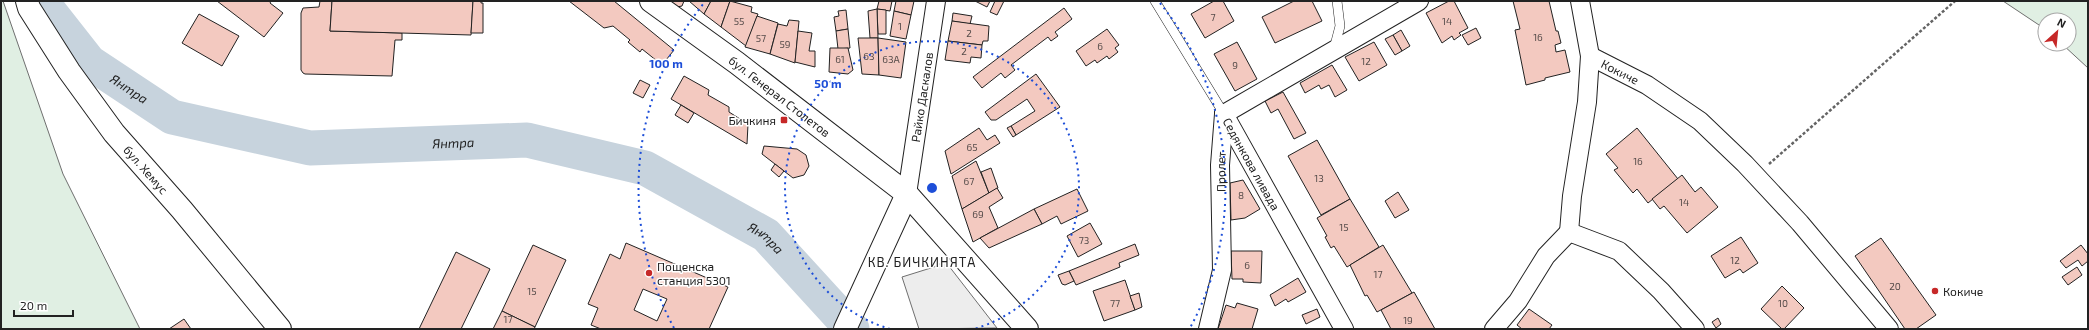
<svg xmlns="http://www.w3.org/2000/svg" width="2089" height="330" font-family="'Exo 2',sans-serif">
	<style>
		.green { fill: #e0efe3; stroke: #6f6f6f }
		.parking { fill: #ededed; stroke: #6f6f6f }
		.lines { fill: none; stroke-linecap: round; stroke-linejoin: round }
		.river { stroke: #c7d3dd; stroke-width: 35 }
		.building { fill: #f3c9c0; stroke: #222; fill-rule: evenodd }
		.lane-casing { stroke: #222; stroke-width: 10 }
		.street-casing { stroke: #222; stroke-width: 20 }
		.secondary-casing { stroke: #222; stroke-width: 24 }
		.primary-casing { stroke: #222; stroke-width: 24 }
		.path { stroke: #646464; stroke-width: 2.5; stroke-dasharray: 3 2; stroke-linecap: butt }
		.lane { stroke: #fff; stroke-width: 9 }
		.street { stroke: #fff; stroke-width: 18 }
		.secondary { stroke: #fff; stroke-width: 22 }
		.primary { stroke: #fff; stroke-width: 22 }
		.ring { fill: none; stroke: #1d4ed8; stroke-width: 2; stroke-dasharray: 2 4 }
		.poi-dot { fill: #c62828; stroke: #fff; stroke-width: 1.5 }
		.labels { text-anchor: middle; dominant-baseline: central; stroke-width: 3; stroke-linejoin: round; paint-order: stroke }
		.number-label { font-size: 10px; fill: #564c4a }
		.street-label { font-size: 12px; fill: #222; stroke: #fff }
		.poi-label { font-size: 12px; fill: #222; stroke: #fff; text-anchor: start }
		.water-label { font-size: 13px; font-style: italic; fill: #222; stroke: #fff }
		.neighbourhood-label { font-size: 13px; letter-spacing: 1px; fill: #222; stroke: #fff }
		.centre { fill: #1d4ed8; stroke: #fff; stroke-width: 2 }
		.ring-label { font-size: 12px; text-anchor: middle; font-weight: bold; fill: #1d4ed8; stroke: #fff; stroke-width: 3; stroke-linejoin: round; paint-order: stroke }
	</style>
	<rect width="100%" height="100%" fill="#fff"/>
	<g class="green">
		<path d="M1,1H3L63,174L140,329H1Z"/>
		<path d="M2003,1H2088V68L2062,44H2069V20H2045V29Z"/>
	</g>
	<path class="parking" d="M945,261L997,328L919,329L902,277L934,267Z"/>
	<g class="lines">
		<path class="river" id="s1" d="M41,1L89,62L172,117L310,148L527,140L645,168L766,235L852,329"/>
	</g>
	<g class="building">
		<path d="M217,1H271L270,3L283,13L264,37Z"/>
		<path d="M320,1H332L330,31L402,33V40H395L392,76L305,74L303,73L301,70V13L303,8L319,7Z"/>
		<path d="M332,1H473L471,35L330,31Z"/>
		<path d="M473,1H481V3H483V33H471Z"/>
		<path d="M569,1H614L674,50L662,65L642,49L640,52L628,42L630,40L613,26L604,28Z"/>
		<path d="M670,1H684L682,6L677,7Z"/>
		<path d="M689,1H711L704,14Z"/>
		<path d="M711,1H730L721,27L704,14Z"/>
		<path d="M730,1L752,7L751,12L758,14L746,46L721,27Z"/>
		<path d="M879,1H892L890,11L877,9Z"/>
		<path d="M896,1H914L911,15L894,11Z"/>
		<path d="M975,1H990L987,7Z"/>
		<path d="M995,1H1004L997,15L990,12Z"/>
		<path d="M1214,1H1223L1234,21L1205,38L1191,14Z"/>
		<path d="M1294,1H1312L1322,21L1275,43L1262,17Z"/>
		<path d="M1449,1H1454L1468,28L1459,33L1461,35L1454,40L1452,36L1442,43L1426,13Z"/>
		<path d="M1513,1H1549L1556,31H1558L1561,43L1555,45L1556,52L1565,50L1570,72L1545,78V80L1526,85L1515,30L1520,29Z"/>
		<path d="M1064,8L1072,19L1055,32L1058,36L1051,41L1048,37L1011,65L1015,70L1005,78L1001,73L982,88L973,77Z"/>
		<path d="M877,9L886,10V34H878Z"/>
		<path d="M877,9L878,38H870L868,11Z"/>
		<path d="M846,10L848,29L836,31L834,17L839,16L838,11Z"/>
		<path d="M894,11L911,15L906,39L890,36Z"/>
		<path d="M953,13L972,16L970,24L952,21Z"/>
		<path d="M199,14L239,36L222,66L182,43Z"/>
		<path d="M757,16L778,23L770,54L745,47Z"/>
		<path d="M789,20L799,21L795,63L770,54L778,24L787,26Z"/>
		<path d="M952,21L989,26L988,41H983L982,45L948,41Z"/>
		<path d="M1476,28L1481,38L1468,45L1462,35Z"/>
		<path d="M848,29L850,48L838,49L836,31Z"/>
		<path d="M1107,29L1119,45L1115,48L1118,52L1109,59L1107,56L1097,63L1095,60L1086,66L1076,51Z"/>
		<path d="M1401,30L1410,46L1402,51L1393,35Z"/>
		<path d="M798,31L812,33L809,51H815V67L795,62Z"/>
		<path d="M1393,35L1402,51L1395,55L1385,39Z"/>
		<path d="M858,38H878L879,75L862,74Z"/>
		<path d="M878,38L906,42L901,78L879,75Z"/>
		<path d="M948,41L982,45L981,58L971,57L970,63L945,60Z"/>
		<path d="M1237,42L1257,79L1235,91L1214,54Z"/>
		<path d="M1374,42L1387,65L1359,81L1345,57Z"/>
		<path d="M830,48H848L853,70L848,74L829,72Z"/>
		<path d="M1332,65L1347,90L1335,97L1329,85L1321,89L1319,85L1305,93L1300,83Z"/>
		<path d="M1036,74L1060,107L1016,135L1011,126L1035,111L1027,99L996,120H991L985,112Z"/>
		<path d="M684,76L709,90L708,95L729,107V112L748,124L747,144L671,99Z"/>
		<path d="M640,80L650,85L643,98L633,93Z"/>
		<path d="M1283,92L1306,133L1294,139L1278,109L1271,113L1265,101Z"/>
		<path d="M681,105L694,113L688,123L675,115Z"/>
		<path d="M1011,126L1016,135L1013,137L1007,128Z"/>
		<path d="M979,128L987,140L995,135L1000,143L951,174L945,151Z"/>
		<path d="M1637,128L1678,179L1648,203L1637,189L1633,193L1614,170L1618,168L1606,154Z"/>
		<path d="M1317,140L1350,199L1321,215L1288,156Z"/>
		<path d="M764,146L797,149L806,155L809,166L804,175L793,178L762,154Z"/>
		<path d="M976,161L989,193L962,209L952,176Z"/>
		<path d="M775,164L784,171L779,177L771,170Z"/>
		<path d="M991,168L998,188L989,193L981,172Z"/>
		<path d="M1682,175L1695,192L1701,187L1718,207L1687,233L1664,206L1660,209L1652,199Z"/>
		<path d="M1243,180L1260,209L1245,218L1231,220L1230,183Z"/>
		<path d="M997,188L1003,198L989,207L998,228L973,242L962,209Z"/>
		<path d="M1077,189L1088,211L1061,224L1057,216L1042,224L1034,209Z"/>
		<path d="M1398,192L1409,210L1395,218L1385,201Z"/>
		<path d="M1350,199L1379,247L1347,267L1334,246L1331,248L1325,237L1327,236L1317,218Z"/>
		<path d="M1034,209L1042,224L989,248L980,238Z"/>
		<path d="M1090,223L1102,244L1078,257L1067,236Z"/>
		<path d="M1741,237L1758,263L1743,273L1740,269L1725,278L1711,256Z"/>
		<path d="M1881,238L1936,315L1916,329H1905L1855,256Z"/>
		<path d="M626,243L728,287L709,329H601L591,325L598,308L588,304L610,254L620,259ZM643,289L667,299L657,321L634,310Z"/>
		<path d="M1135,244L1139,255L1119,263L1120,267L1076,285L1069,271Z"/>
		<path d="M533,245L566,260L535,327L502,311Z"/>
		<path d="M1383,245L1412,293L1377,312L1367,295L1365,296L1350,265Z"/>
		<path d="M2081,245L2088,254V261L2082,266L2078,260L2066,268L2060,261Z"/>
		<path d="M1231,251H1262L1261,283L1243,282V279H1232Z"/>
		<path d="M456,252L490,269L461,329H419Z"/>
		<path d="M2077,267L2082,275L2068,285L2062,277Z"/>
		<path d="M1069,271L1074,281L1065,285L1062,284L1058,275Z"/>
		<path d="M1298,278L1306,292L1288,302L1286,299L1275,306L1270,295Z"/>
		<path d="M1125,280L1135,310L1104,321L1093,291Z"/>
		<path d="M1782,286L1804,308L1784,329H1782L1761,309Z"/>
		<path d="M1414,292L1435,329H1391L1381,310Z"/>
		<path d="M1139,293L1142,307L1135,310L1130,296Z"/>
		<path d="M1237,303L1258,309L1252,329H1218L1226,305L1235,308Z"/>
		<path d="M1317,309L1320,317L1306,324L1302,315Z"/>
		<path d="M1529,309L1552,325L1549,329H1522L1517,325Z"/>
		<path d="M502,311L535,327L534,329H493Z"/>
		<path d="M1718,318L1721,324L1716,328L1712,322Z"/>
		<path d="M184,319L191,329H169Z"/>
	</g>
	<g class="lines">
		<defs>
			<g id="lane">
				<path d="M1155,1L1224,114"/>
				<path d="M1334,49L1340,26L1337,1"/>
			</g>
			<g id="street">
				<path id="s2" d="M1590,56L1647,85L1700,121L1745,164L1800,223L1889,329"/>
				<path id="s3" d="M1224,114L1344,329"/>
				<path d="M1224,114L1419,1"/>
				<path id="s4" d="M907,194L936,1"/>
				<path d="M1569,232L1572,196L1587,102L1590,56L1580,1"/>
				<path d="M1569,232L1619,251L1661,291L1695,329"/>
				<path id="s5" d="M1208,329L1222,270L1220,165L1224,114"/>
				<path d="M1494,329L1518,301L1546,256L1569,232"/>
			</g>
			<g id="secondary">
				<path id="s6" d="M651,1L737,63L907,194L1027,329"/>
				<path d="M845,329L907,194"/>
			</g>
			<g id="primary">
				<path id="s7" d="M27,1L29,8L69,71L114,133L182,210L280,329"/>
			</g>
		</defs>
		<use href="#lane" class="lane-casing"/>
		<use href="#street" class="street-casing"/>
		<use href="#secondary" class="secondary-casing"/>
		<use href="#primary" class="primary-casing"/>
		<path class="path" d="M1769,164L1955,1"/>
		<use href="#lane" class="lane"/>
		<use href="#street" class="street"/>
		<use href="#secondary" class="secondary"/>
		<use href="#primary" class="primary"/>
	</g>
	<g class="ring">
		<path d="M890 329A147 147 0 1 1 974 329"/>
		<path d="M674 328A294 294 0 0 1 704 3M1160 3A294 294 0 0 1 1190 328"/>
	</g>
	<g class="poi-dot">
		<rect x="780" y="116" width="8" height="8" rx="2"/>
		<circle cx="649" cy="273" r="4"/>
		<circle cx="1935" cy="291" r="4"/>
	</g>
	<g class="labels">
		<g class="number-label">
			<text x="1213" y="17">7</text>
			<text x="739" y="21">55</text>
			<text x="1447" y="21">14</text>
			<text x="900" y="26">1</text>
			<text x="969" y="33">2</text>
			<text x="1538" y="37">16</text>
			<text x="761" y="38">57</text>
			<text x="785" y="44">59</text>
			<text x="1100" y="46">6</text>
			<text x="964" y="51">2</text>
			<text x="869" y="56">63</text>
			<text x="840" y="59">61</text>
			<text x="891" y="59">63А</text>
			<text x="1366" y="61">12</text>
			<text x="1235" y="65">9</text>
			<text x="972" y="147">65</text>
			<text x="1638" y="161">16</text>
			<text x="1319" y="178">13</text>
			<text x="969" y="181">67</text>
			<text x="1241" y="195">8</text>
			<text x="1684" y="202">14</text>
			<text x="978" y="214">69</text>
			<text x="1344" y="227">15</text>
			<text x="1084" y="240">73</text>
			<text x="1735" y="260">12</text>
			<text x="1247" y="265">6</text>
			<text x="1378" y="274">17</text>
			<text x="1895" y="286">20</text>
			<text x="532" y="291">15</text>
			<text x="1115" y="303">77</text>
			<text x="1783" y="303">10</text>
			<text x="508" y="319">17</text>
			<text x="1408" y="320">19</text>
		</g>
		<g class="street-label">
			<text stroke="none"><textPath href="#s2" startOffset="34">Кокиче</textPath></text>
			<text stroke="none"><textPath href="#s6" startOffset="160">бул. Генерал Столетов</textPath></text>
			<text stroke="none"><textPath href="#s4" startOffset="98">Райко Даскалов</textPath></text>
			<text stroke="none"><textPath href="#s3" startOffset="57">Седянкова ливада</textPath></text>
			<text stroke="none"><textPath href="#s7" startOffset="207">бул. Хемус</textPath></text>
			<text stroke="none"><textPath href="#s5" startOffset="159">Пролет</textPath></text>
		</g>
		<g class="poi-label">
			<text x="776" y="120" text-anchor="end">Бичкиня</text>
			<text x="657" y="266">Пощенска<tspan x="657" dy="14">станция 5301</tspan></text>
			<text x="1943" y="291">Кокиче</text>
		</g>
		<g class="water-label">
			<text stroke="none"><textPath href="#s1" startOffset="126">Янтра</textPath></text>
			<text stroke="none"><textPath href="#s1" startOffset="462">Янтра</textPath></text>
			<text stroke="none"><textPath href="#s1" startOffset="797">Янтра</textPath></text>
		</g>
		<g class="neighbourhood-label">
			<text x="922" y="262">КВ. БИЧКИНЯТА</text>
		</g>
	</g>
	<circle cx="932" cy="188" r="6" class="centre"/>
	<g class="ring-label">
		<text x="666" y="68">100 m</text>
		<text x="828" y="88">50 m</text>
	</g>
	<rect width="2089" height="330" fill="none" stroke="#222222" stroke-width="4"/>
	<g transform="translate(2057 32) rotate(27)"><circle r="19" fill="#ffffff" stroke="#a7a7a7"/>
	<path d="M0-3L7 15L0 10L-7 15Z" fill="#c62828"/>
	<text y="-6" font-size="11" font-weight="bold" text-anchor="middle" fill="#222222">N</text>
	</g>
	<path d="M14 310v6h59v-6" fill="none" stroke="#222222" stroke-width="2"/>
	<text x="20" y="310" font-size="12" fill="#222222" stroke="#ffffff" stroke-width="3" paint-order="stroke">20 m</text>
</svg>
